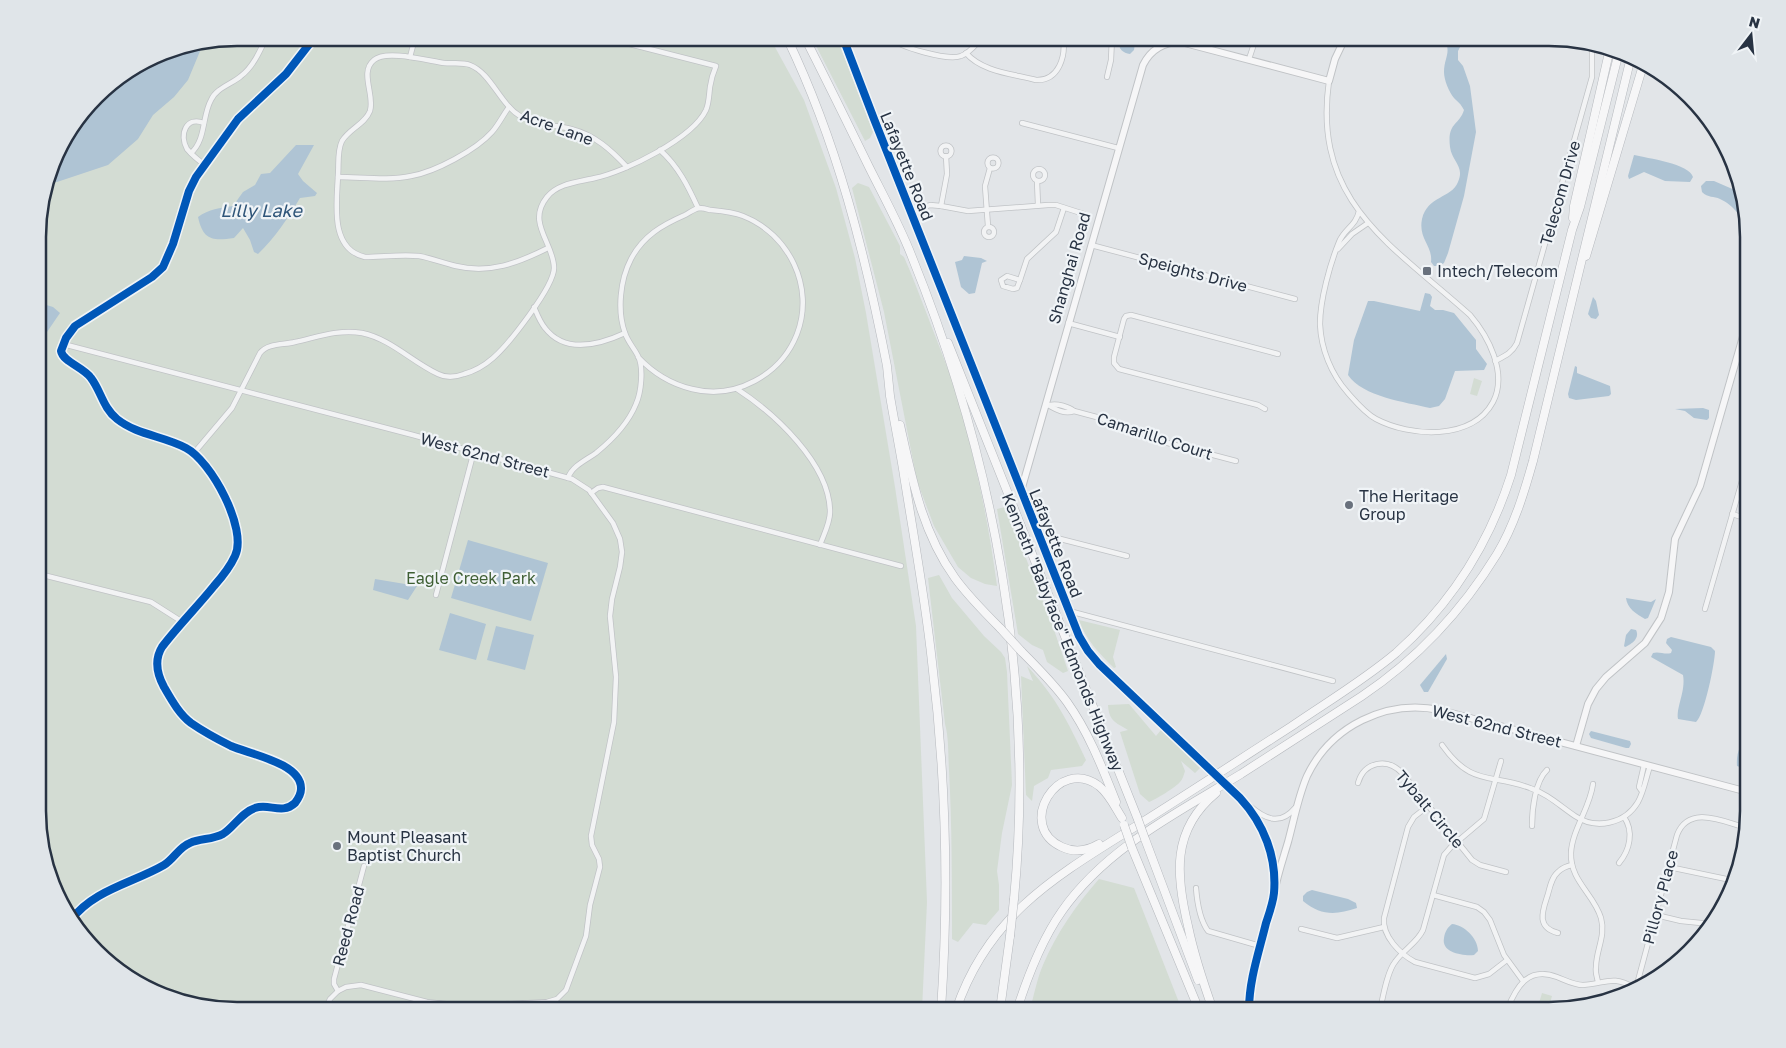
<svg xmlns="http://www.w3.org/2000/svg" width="1786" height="1048" font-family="'Golos Text',sans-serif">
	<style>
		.green { fill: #d3dcd3 }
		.water { fill: #afc4d4 }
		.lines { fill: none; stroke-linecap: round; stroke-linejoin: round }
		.street-casing { stroke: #c0c3c6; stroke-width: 6 }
		.secondary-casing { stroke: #c0c3c6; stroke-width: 8 }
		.highway-casing { stroke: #b5b8bd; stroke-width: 9 }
		.street { stroke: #f2f3f4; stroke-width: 4.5 }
		.secondary { stroke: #f6f6f7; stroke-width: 6 }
		.highway { stroke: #f6f6f7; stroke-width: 8 }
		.secondary-bridge-casing { stroke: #c0c3c6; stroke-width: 8; stroke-linecap: butt }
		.highway-bridge-casing { stroke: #b5b8bd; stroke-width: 9; stroke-linecap: butt }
		.secondary-bridge { stroke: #f6f6f7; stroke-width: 6 }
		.highway-bridge { stroke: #f6f6f7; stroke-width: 8 }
		.cycleway-casing { stroke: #f0f4f7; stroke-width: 11 }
		.cycleway { stroke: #0057b8; stroke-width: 8 }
		.poi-dot { fill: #69717d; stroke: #f0f4f7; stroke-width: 2 }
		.labels { text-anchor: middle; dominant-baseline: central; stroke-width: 4.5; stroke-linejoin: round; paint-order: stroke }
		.street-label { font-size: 16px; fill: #283343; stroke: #f0f4f7 }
		.poi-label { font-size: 16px; fill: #283343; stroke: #f0f4f7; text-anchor: start }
		.park-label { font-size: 16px; fill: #3f5f34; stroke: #f0f4f7 }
		.water-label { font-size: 18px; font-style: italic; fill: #2f5579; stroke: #f0f4f7 }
		.rim { fill: none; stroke: #283343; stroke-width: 2.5 }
	</style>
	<rect width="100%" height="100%" fill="#e2e5e8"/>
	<g class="green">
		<path d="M237,38H770L804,100L836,188L855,258L866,313L895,487L916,626L927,902L922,1010H237L185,1004L137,984L71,921L39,836V212L58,149L105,87L161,53Z"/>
		<path d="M812,38H837L873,132L870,138L865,141Z"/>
		<path d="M858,183L869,187L900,246V254L904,257C913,277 920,297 928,317C939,347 952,376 960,407C977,466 989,526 997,586L985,584L971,578L958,567L934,526L917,481L884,312L852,188Z"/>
		<path d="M1474,378L1482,381L1477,396L1470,394Z"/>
		<path d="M1005,507L1021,540L1023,551L1050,618L1068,671L1063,673L1047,662L1043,650L1032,645L1018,634L997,509Z"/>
		<path d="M939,575L952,598L984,636L1001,652L1005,658L1007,672L1012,785L1002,833L997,871L999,885V910L986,925L973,923L958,942L952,939C952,883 952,826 949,770C948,755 949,738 945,724L928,578Z"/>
		<path d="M1079,620L1120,630L1113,657L1116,667L1114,668C1099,653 1086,640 1079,620Z"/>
		<path d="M1027,666C1056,697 1068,722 1086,760L1082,766L1051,770L1048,778L1034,786L1032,801L1026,795L1021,676L1033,681Z"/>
		<path d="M1129,704L1156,736L1161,730L1200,768L1195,773L1181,761L1185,771C1184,774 1183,779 1180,782C1176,787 1155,800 1149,802L1140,794L1120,732L1128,730C1115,722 1109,721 1108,705Z"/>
		<path d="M1099,879L1134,888L1182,1010H1030C1034,995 1037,979 1043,965C1056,934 1076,905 1099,879Z"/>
		<path d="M1542,993L1552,996L1548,1010H1537Z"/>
	</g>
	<g class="water">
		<path d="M1123,38L1135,43L1134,50L1130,54C1123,53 1118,49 1119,41Z"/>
		<path d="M1444,38H1463L1464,39L1458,51V60L1463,66L1470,86L1476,132L1464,196L1448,253L1444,263L1439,266H1434L1431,262C1433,246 1418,239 1422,219C1428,195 1451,199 1458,182C1465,166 1452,162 1450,147C1447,122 1459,126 1464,110C1461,104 1458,102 1454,98C1449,92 1444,80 1444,72C1444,57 1452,53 1444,38Z"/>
		<path d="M203,44L188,80L174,97L153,115L138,139L108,165L57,182L48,181L58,149L105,87L161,53Z"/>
		<path d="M296,145H314L298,174L303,181L317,193L315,196L300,198C288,218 275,238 258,254L254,252L250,240L243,228L234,238C212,241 203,240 198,217C209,209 220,208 233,206L243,192L255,185L261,174L270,173Z"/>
		<path d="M1634,155C1647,158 1690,164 1693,177L1690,182L1665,181L1644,172L1629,179L1628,176Z"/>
		<path d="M1706,181H1714L1737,191L1738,197L1736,203L1748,225V252L1742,248C1742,242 1744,238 1744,232C1745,218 1733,205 1720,199C1714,196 1708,198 1702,192L1701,186Z"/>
		<path d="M964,256L981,258L987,261L982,263L975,293L969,294L961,287L955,262L962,260Z"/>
		<path d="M1425,293L1430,294L1432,297L1430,306L1435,310H1443L1454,313L1476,340V349L1487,364L1484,370L1455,371L1445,399L1439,406L1430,408C1405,402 1363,397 1348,375L1354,340L1368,301H1374L1420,311Z"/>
		<path d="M1593,297L1596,301L1599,315L1596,319L1591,318L1588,314Z"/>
		<path d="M43,304L53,307L60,313L47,332L39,339V307Z"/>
		<path d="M1575,366L1577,367V373L1610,386L1611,394L1609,396L1576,400L1569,398L1568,394Z"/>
		<path d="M1703,408L1709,410V418L1707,420L1694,418L1685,411L1675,409Z"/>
		<path d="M468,540L548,563L531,621L451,598Z"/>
		<path d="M375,579L417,586L408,600L373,590Z"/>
		<path d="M1626,598L1651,602L1656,599L1648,618L1645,619C1636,614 1627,608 1626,598Z"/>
		<path d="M450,613L486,624L476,660L439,650Z"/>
		<path d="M496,626L534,635L525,670L487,660Z"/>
		<path d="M1631,629L1636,630C1640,638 1632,644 1625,647L1624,646L1626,635Z"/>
		<path d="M1671,637L1711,647L1715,651C1715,663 1704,716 1696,722L1678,719C1676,707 1686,691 1683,675L1651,657L1653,653C1659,651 1665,655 1671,653L1672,650L1666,643L1667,639Z"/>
		<path d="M1446,654L1447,659L1428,692H1424L1420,685Z"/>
		<path d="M1591,731L1630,741L1631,744L1629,748H1626L1591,738L1589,734Z"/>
		<path d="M1748,735V770L1737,766C1736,753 1740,744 1748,735Z"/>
		<path d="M1312,890L1348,899L1356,903L1357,908C1336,915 1321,916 1303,901V896L1307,892Z"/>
		<path d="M1452,924C1464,925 1478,938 1478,951L1474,955C1463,956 1441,953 1444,938C1445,932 1447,928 1452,924Z"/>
	</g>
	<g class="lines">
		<defs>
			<g id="street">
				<path d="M890,38C899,47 948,61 961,56C970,53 976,44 982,38"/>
				<path d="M966,53C982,72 1014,74 1036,80C1059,81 1066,56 1063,38"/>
				<path d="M410,57L415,38"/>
				<path d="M1249,59L1256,38"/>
				<path d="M1107,77L1111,60L1112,38"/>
				<path d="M1329,81C1312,202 1391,244 1470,315C1488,336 1508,373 1493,402C1472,441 1410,437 1376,419C1365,413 1356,402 1348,393C1331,374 1321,349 1320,324C1320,300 1330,264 1339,242C1344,229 1356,226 1359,211"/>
				<path d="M204,123C186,116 179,134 187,149C192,155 198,160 205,165"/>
				<path d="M1022,123L1118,148"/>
				<circle cx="946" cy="151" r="5.5"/>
				<path d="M660,150C678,166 688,186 698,208"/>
				<path d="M191,153C206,140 202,116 211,100C216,88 232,84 241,76C253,67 260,51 266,38"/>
				<circle cx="993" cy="163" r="5.5"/>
				<circle cx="1039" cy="175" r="6"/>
				<path d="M338,177C362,177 388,181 411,176C435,172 476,150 492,132C499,124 503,115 509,107"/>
				<path d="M1037,181L1038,205"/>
				<path d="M941,206L947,174L946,156"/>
				<path d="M910,212L930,205L941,206L968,211L1048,205H1056L1084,214"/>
				<path d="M988,226L985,186L990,168"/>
				<circle cx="989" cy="232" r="5"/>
				<path d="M1091,245L1295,299"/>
				<path d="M548,248C518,263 490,274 456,266C443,263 431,258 419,256C401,254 382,257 365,257C329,249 337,202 338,175C339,164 337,151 342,141C349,129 365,124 370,111C375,95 359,72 374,60C386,49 429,61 444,63C453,64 462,62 470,65C491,73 500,104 520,116C536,125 554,125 571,129C595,135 611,150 627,167"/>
				<path d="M1338,249L1352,234L1368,223"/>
				<path d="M1007,276L1020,280L1017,288L1013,289L1003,286L1001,280Z"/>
				<path d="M1020,280L1027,259L1056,232L1064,208"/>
				<path d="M534,307C537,314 540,322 545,328C565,354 599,345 625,333"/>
				<path d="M1068,323L1120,337"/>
				<path d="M63,344L413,435L572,479L589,490L613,523L620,539L622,552L620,567L612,599L610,616L616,677L614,722L591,836L592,845L599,859L600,867L590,905L586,936L566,990L557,999L547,1002L465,1006L427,1002L361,985L346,987L338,991"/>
				<path d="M1495,361C1505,356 1512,353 1517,343L1592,77V43"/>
				<path d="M737,389C774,413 830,464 830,512C830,523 824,534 820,545"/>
				<path d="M1048,405C1055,409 1065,415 1074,411"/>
				<path d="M1050,405C1057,403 1069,407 1074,411L1119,423L1160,441L1236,461"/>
				<path d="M1265,409L1258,405L1119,369L1114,363V357L1124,319L1126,316L1131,315L1278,354"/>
				<path d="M194,453L232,408L260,353C268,343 284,345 295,342C318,337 338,329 362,333C391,339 412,362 438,374C446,378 456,377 464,374C475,371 485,365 493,358C508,345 554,287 554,268C554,243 526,223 547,197C558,183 579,182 595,178C625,172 693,138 706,110C709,103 709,95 710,87C711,80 713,73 716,66L606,38"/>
				<path d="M568,478C572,466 586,460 596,453C612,440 628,424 636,404C641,393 644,368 638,356C634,348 628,342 625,333C617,311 620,280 631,259C643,236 662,225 685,215C689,213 694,209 699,208C702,208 707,209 710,210C721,211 733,212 743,216C789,234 815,287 797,334C781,375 735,400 692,389C671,384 653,373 638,357"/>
				<path d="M591,493L598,488L603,487L901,566"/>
				<path d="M1732,514L1748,519"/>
				<path d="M1037,533L1127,556"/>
				<path d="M39,574L151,602L184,623"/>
				<path d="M436,595L474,451"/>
				<path d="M1705,609L1748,460"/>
				<path d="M1069,611L1333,681"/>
				<path d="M1442,745C1472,787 1489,773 1530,788C1548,794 1560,806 1575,816C1596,830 1625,824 1638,802C1644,791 1646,778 1650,766"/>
				<path d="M1358,783C1364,762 1387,757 1402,773L1472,860L1480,865L1506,872"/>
				<path d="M1593,784C1590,808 1572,830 1571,853C1570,881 1594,894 1601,918C1606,936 1596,950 1596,967C1595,972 1597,977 1598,982"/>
				<path d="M1641,790L1639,787L1644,765"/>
				<path d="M1250,806C1265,819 1280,826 1295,808"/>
				<path d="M1428,806L1414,817L1408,827L1384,918C1382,936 1400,954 1415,962L1475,978L1489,974L1507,960"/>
				<path d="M1532,826C1532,810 1535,781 1547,770"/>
				<path d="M1619,863C1630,850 1634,831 1624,817"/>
				<path d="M1669,867L1731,880"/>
				<path d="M1196,888C1197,901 1200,920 1208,931L1260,946"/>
				<path d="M1433,895L1477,907L1484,912L1490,920L1504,955L1523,981"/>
				<path d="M1656,915L1681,921L1711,924"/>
				<path d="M71,920C93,890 133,883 164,865C174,859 179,847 190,843C200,838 212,840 223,834C234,827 242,812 255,808C269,803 282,815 295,803C298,799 301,794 301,789C302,763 249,754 231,746C217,739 204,732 191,723C179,714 171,699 164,687C157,674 154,660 162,647C178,626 197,607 214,586C222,577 230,567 235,556C248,529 211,461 186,448C164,436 137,435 117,419C103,408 101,391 91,378C83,367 63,362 61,351L66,338L75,326L152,277L163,267L173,244L189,191L196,177L238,119L286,74L314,38"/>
				<path d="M1301,929L1337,938L1384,927"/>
				<path d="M1558,933C1535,927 1543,910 1548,894C1550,886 1552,877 1558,872C1562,868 1567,866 1572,865"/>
				<path d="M1636,988L1677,835C1689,804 1724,822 1747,828"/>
				<path d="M325,1010L330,999L338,991L334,984V979L364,866"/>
				<path d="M1380,1010C1383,997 1387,972 1395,962C1403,950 1417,943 1423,930L1444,855L1451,847L1484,819L1501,761"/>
				<path d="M1507,1010C1516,987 1528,966 1557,977C1565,980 1574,985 1583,985C1606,984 1611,974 1635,988"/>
			</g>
			<g id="secondary">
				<path d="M843,38L874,119L1079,636L1088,651L1099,664L1208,766"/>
				<path d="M1021,491L1143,65C1151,49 1164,42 1181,42L1329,81L1335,59L1345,38"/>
				<path d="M1576,746L1588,704L1596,689L1606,677L1645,643L1661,618L1669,592L1675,539L1700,486L1748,319"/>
				<path d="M1235,792C1262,819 1277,854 1274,893C1272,903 1269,914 1266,923C1259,952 1249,980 1249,1010"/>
				<path d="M1274,894C1277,876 1283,859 1288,842C1294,820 1298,797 1307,776C1331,726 1386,699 1440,710L1748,792"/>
			</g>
			<g id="highway">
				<path d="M787,38C837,142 865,253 887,366C888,376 889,386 890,396C894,420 899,445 903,469C913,533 925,597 932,662C946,777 949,894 941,1010"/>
				<path d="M805,38C827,81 848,124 869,167C884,197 900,226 912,257C994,460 1035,680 1014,899"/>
				<path d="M1573,218L1574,206L1610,48"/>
				<path d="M1586,256L1644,62"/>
				<path d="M948,343L1137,817"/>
				<path d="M900,425C912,479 922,532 955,578C968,596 985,613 1001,629"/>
				<path d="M1021,651C1037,667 1054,684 1067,702C1089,733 1102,767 1116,802"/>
				<path d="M1145,839L1198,980"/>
				<path d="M1099,844C1087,851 1075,853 1062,847C1015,826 1058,755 1099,786C1109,794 1115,807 1122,818"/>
				<path d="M1132,848L1199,1010"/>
				<path d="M956,1010C989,912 1060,874 1141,823C1192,791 1242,758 1292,726C1327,702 1364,680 1396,653C1451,604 1489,544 1511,475L1572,230L1580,207L1619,52"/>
				<path d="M1000,1010L1010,936"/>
				<path d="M1017,1010C1028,975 1041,941 1062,911C1106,848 1177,813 1241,774C1281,748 1322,722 1362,696C1417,659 1462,611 1497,554C1514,526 1524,493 1533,461L1631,57"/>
				<path d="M1213,1010C1203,982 1194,955 1188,926C1176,876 1171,830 1216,793"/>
			</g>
		</defs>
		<use href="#street" class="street-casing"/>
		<use href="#secondary" class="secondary-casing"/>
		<use href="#highway" class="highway-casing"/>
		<use href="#street" class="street"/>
		<use href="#secondary" class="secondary"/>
		<use href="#highway" class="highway"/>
		<defs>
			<path id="secondary-bridge" d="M1208,766L1235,792"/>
			<g id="highway-bridge">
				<path d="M1001,629L1021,651"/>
				<path d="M1137,817L1145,839"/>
				<path d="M1124,825L1132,848"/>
				<path d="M1010,936L1014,899"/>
			</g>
		</defs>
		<use href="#secondary-bridge" class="secondary-bridge-casing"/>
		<use href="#highway-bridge" class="highway-bridge-casing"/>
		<use href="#secondary-bridge" class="secondary-bridge"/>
		<use href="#highway-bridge" class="highway-bridge"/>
		<defs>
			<g id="cycleway">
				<path d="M843,38L874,119L1079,636L1088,651L1099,664L1240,798C1264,824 1277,857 1274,893C1273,903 1269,914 1266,923C1259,952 1249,980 1249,1010"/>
				<path d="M71,920C93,890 133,883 164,865C174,859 179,847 190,843C200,838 212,840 223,834C234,827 242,812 255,808C269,803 282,815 295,803C298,799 301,794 301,789C302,763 249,754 231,746C217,739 204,732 191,723C179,714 171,699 164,687C157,674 154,660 162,647C178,626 197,607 214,586C222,577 230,567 235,556C248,529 211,461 186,448C164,436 137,435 117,419C103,408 101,391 91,378C83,367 63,362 61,351L66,338L75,326L152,277L163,267L173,244L189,191L196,177L238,119L286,74L314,38"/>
			</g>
		</defs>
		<use href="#cycleway" class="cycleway-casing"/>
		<use href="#cycleway" class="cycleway"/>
	</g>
	<g class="poi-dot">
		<rect x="1422" y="266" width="10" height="10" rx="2.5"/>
		<circle cx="1349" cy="505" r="5"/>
		<circle cx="337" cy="846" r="5"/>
	</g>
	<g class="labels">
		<g class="street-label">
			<text transform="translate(557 127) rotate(20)">Acre Lane</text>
			<text transform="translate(907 166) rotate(68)">Lafayette Road</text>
			<text transform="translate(1560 193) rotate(-74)">Telecom Drive</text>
			<text transform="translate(1069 268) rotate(-74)">Shanghai Road</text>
			<text transform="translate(1193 272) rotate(15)">Speights Drive</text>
			<text transform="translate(1155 436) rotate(18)">Camarillo Court</text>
			<text transform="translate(485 455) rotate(15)">West 62nd Street</text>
			<text transform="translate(1056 543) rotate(68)">Lafayette Road</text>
			<text transform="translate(1063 632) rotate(68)">Kenneth "Babyface" Edmonds Highway</text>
			<text transform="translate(1497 726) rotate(14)">West 62nd Street</text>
			<text transform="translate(1430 809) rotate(50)">Tybalt Circle</text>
			<text transform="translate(1660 897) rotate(-75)">Pillory Place</text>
			<text transform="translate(348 926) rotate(-75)">Reed Road</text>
		</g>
		<g class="poi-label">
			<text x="1437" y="271">Intech/Telecom</text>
			<text x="1359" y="496">The Heritage<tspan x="1359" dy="18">Group</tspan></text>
			<text x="347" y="837">Mount Pleasant<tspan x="347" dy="18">Baptist Church</tspan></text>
		</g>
		<g class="park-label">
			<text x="471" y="578">Eagle Creek Park</text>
		</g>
		<g class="water-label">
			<text x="261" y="210">Lilly Lake</text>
		</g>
	</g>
	<path d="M0 0H1786V1048H0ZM237 46H1549A191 191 0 0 1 1740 237V811A191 191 0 0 1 1549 1002H237A191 191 0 0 1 46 811V237A191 191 0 0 1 237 46Z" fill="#e0e5e9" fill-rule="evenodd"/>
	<path class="rim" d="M237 46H1549A191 191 0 0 1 1740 237V811A191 191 0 0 1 1549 1002H237A191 191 0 0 1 46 811V237A191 191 0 0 1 237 46Z"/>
	<g transform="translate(1751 35) rotate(16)" stroke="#f0f4f7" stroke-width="4" paint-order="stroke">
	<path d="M0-4L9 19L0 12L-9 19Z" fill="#283343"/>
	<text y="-8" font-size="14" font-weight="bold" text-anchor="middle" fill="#283343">N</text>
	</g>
</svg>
